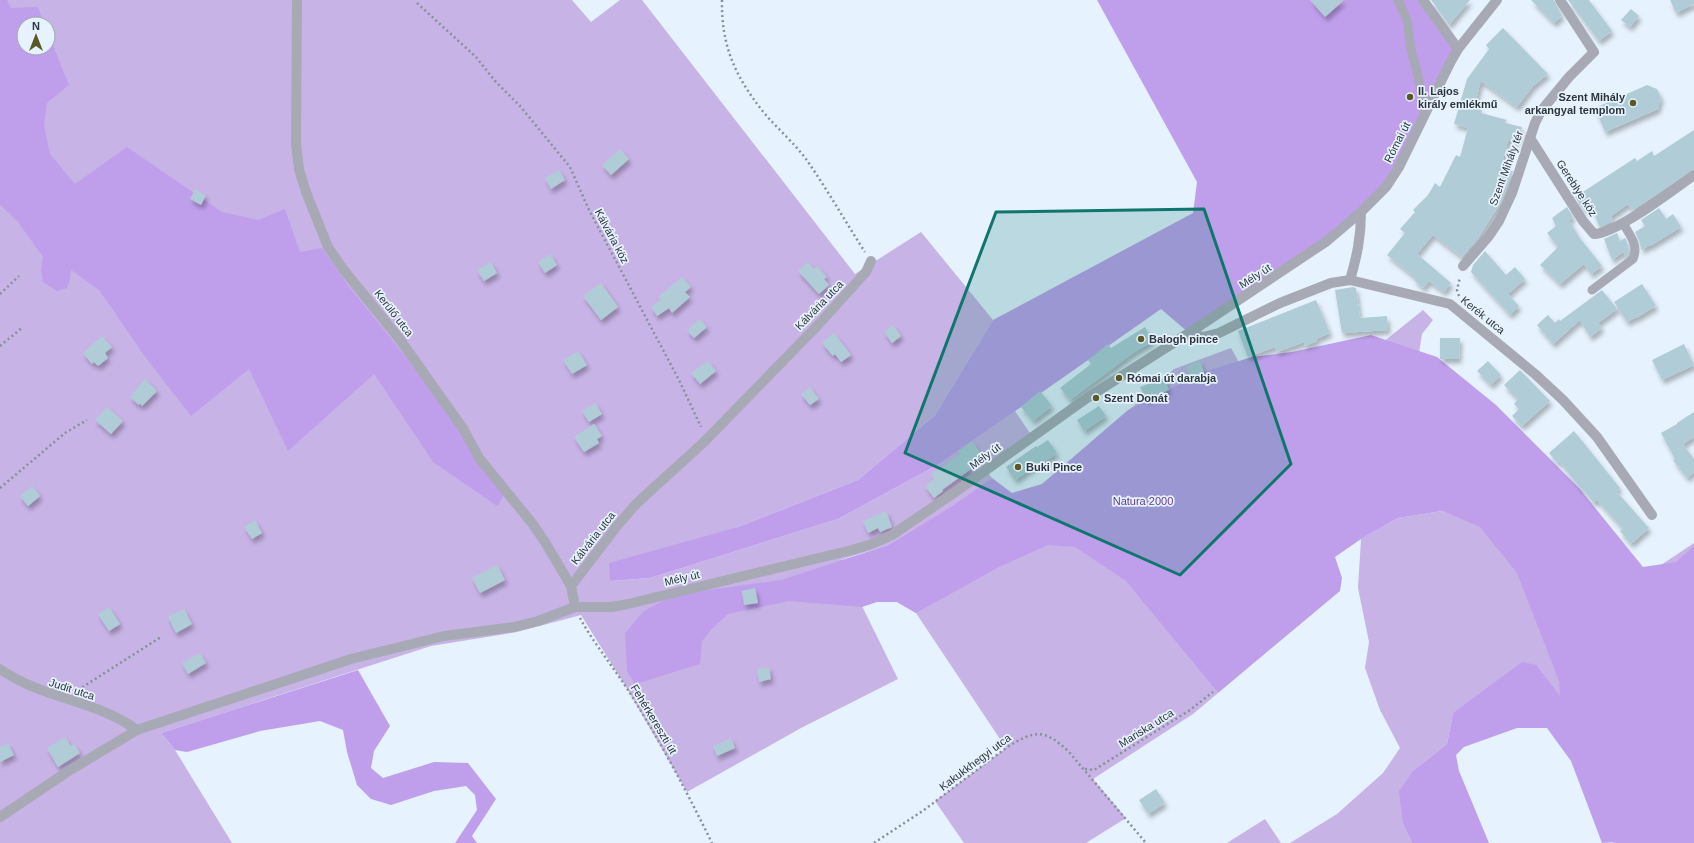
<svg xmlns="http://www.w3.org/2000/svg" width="1694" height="843" font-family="Helvetica,sans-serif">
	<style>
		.green { fill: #c8b3e6; fill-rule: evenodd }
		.forest { fill: #bf9feb }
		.building { fill: #b0ccd6; filter: url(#shadow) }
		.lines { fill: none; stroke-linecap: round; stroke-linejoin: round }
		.path { stroke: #869099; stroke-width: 2.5; stroke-dasharray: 2 3; stroke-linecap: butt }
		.lane { stroke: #a7aab4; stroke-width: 9 }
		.street { stroke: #a7aab4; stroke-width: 10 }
		.marked { fill: #0f766e; fill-opacity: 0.2; stroke: #0f766e; stroke-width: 3; stroke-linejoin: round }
		.poi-dot { fill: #5a5926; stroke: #e6f2fd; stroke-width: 1.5 }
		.labels { text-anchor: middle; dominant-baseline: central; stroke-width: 3.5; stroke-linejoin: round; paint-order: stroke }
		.poi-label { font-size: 11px; font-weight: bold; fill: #2e363d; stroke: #e6f2fd; text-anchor: start }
		.street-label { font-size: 11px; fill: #2e363d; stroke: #e6f2fd }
		.park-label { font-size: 11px; fill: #653b94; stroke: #e6f2fd }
	</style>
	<defs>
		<filter id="shadow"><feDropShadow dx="2.5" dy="4.5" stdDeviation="2" flood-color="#0004"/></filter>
	</defs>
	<rect width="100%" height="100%" fill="#e6f2fd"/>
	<g class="green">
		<path d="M0,0H572L591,22L620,0H642L855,274L921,232L993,320L935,415L858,480L738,527L610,581L650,578L838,519L941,463L1015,411L1032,436L986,470L992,478L988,481L1010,498L1042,490L1174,369L1231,348L1241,366L1377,347L1423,310L1433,320L1422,334L1418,359L1643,577L1694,543V843H1612L1614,842L1560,687V697L1537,665L1453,713L1447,744L1414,770L1403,824L1412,843H1290L1337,814L1383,773L1400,748L1380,710L1365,668L1369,642L1358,588L1361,539L1398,518L1442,511L1479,526L1408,466L1127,581L1218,693L1193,714L1093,779L1126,818L1086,843H964L935,801L1006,748L916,613L897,602H860L898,679L801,728L687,792L626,687L581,615L517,632L431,646L161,733L175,750L232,843H0ZM24,24H48V48H24ZM948,509L890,551L840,560L888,545Z"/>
		<path d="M1265,819L1281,843H1227Z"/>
	</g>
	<g class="forest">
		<path d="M0,0H7L11,8L38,7L44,24H24V48H48V33L69,85L47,103L44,125L50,154L75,184L127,147L222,212L258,220L285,209L300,252L322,248L347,284L406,357L505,494L497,506L433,462L374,374L288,451L249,369L191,416L146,358L99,290L71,270L70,279L67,288L57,291L43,282L41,270L43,257L18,222L0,205Z"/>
		<path d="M1097,0H1423L1458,49L1399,167L1361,212L1189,333L1161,309L941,463L838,519L650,578L610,581L609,563L738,527L858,480L935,415L993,320L1193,213L1197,182Z"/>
		<path d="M1371,335L1437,357L1496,405L1579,488L1643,567L1676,562L1694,546V843H1616L1615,842L1602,843L1571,761L1547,728H1517L1464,747L1456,755L1459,771L1489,843H1412L1403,824L1399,791L1414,770L1447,744L1453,713L1522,662L1537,665L1560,696L1559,681L1517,573L1480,527L1442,511L1398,518L1361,539L1335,557L1342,578L1340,591L1218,693L1126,581L1075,547L1048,545L999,567L916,613L897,602H877L862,607L789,601L728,614L712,629L702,641L700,664L635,684L627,671L625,633L644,611L666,599L687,593L781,580L888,545L954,505L992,478L1012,493L1042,484L1128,410L1206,371L1252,357L1292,352Z"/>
		<path d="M358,670L390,726L374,751L371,768L383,778L434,762L468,763L496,799L472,836L477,843H455L477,810L475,795L466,786L434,791L391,805L371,799L357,785L347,752L343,730L320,721L260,731L187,752L175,750L161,733Z"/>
	</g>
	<g class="building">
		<path d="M1310,0H1344L1325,17Z"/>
		<path d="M1431,0H1470L1449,25Z"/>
		<path d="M1531,0H1554L1562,16L1554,23Z"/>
		<path d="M1568,0H1589L1612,31L1599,41Z"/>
		<path d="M1670,0H1694V4L1676,13Z"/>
		<path d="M1631,9L1639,16L1630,27L1621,20Z"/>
		<path d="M1503,28L1548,74L1533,86L1517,107L1481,81L1474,107L1482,110L1481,113L1507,120L1505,123L1522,127L1517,142L1508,140L1501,168L1513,171L1501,202L1477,240L1462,257L1433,235L1417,254L1451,283L1444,292L1429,281L1423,288L1414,280L1416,278L1387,255L1405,233L1400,229L1415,212L1413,210L1428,195L1435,183L1440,187L1456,155L1460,157L1468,128L1454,124L1467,79L1489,49L1486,45Z"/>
		<path d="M1647,85L1657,89L1661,98L1658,109L1605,132L1595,108Z"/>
		<path d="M1694,130V169L1633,210L1628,204L1611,216L1613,221L1602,226H1599L1591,205L1584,210L1575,197L1635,158L1637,161L1652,151L1654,156Z"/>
		<path d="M620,149L629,159L611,175L602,165Z"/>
		<path d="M559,170L565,180L551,189L545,178Z"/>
		<path d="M195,189L206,195L201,205L190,199Z"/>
		<path d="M1567,207L1573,217L1569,220L1579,237L1602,266L1591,274L1584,264L1560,284L1540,265L1558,247L1547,233L1556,226L1552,218Z"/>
		<path d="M1659,208L1666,219L1673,214L1681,227L1650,246V245L1641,250L1640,243L1635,232L1645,226L1641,220Z"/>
		<path d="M1617,233L1620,241L1625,238L1626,239L1628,246L1629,253L1626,257L1623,252L1612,260L1604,239Z"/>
		<path d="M1485,251L1506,275L1515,267L1525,279L1508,294L1519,306L1510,315L1471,272L1473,265Z"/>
		<path d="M550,254L557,265L545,273L538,262Z"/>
		<path d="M491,262L497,273L484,281L477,270Z"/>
		<path d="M808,262L814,269L817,266L827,277L824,279L829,285L819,294L798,271Z"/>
		<path d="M682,277L691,287L685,292L690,297L672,313L669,308L657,316L651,307L661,300L658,297Z"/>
		<path d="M601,283L618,307L601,320L583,296Z"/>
		<path d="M1642,284L1656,306L1636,318V317L1627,322L1614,302Z"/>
		<path d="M1353,287L1356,288L1360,318L1387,316L1388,330L1342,333L1335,290Z"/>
		<path d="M1602,290L1617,309L1598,323L1602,328L1590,337L1580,320L1553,344L1537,325L1548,315L1555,323L1559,319L1560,321Z"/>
		<path d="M1316,300L1330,333L1316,339L1317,341L1305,346L1304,342L1277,352L1275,347L1248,357L1238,331Z"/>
		<path d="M700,319L707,327L694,338L687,330Z"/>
		<path d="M893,325L901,336L892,343L884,332Z"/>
		<path d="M1145,327L1153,341L1133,353L1070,400L1060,388L1091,364L1088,360L1108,344L1111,348Z"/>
		<path d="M834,333L851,355L841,362L835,354L833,356L822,343Z"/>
		<path d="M102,336L112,347L105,353L108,358L98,366L94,362L92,364L83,353Z"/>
		<path d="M1440,338H1460L1459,359H1440Z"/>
		<path d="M1684,344L1694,365L1662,380L1652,360Z"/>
		<path d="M578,351L587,365L572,374L563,360Z"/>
		<path d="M708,361L716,371L700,384L691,373Z"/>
		<path d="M1200,361L1204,372L1190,377L1186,366Z"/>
		<path d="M1488,361L1501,375L1491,385L1477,371Z"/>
		<path d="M1520,370L1550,401L1522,426L1512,416L1519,409L1514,404L1518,399L1504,385Z"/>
		<path d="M1164,378L1169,390L1146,400L1140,387Z"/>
		<path d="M145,379L157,391L142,406L140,403L139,405L130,397Z"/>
		<path d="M810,387L819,399L810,405L801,394Z"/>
		<path d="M1040,391L1052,406L1033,421L1021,407Z"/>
		<path d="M595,403L602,414L589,422L582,411Z"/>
		<path d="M1099,406L1106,416L1084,431L1077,420Z"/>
		<path d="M107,407L123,421L111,434L95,420Z"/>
		<path d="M1694,412V437L1683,444L1694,459V472L1687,478L1673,460L1675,459L1661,433L1677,424V423Z"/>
		<path d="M594,424L602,436L597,439L599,443L584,452L574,437Z"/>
		<path d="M1574,431L1620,488L1616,491L1649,528L1631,544L1620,531L1623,529L1597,500L1594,503L1582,488L1581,489L1559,461L1558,463L1549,453Z"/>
		<path d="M1048,440L1057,453L1040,465L1038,464L1015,480L1006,467L1036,446L1037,447Z"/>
		<path d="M972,441L982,455L968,465L971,469L942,490L943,491L934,498L925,486L934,479L931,475L960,454L958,451Z"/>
		<path d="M32,486L40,496L28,506L20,496Z"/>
		<path d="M886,511L892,527L880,532L878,528L868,533L863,521Z"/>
		<path d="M255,520L262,533L252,539L244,527Z"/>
		<path d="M497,565L505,580L480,593L472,578Z"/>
		<path d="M755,588L758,603L744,605L742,591Z"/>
		<path d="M109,607L120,624L109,631L98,614Z"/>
		<path d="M184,609L192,624L176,633L168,617Z"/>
		<path d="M200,653L206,663L188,674L182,663Z"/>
		<path d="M769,667L771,679L759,682L757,669Z"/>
		<path d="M65,737L71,746L74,744L80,753L58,767L47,748Z"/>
		<path d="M731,738L735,748L717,756L713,746Z"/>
		<path d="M8,743L14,755L0,762V747Z"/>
		<path d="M1156,789L1165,803L1148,814L1139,800Z"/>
	</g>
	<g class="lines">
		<g class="path">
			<path d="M722,0C721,47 736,78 765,114C778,129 794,143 806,159C827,189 845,221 865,252"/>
			<path d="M417,3L476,57L495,81L520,106L570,167L589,210L680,382L701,427"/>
			<path d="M0,294L19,276"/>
			<path d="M1459,296L1457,290L1460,277"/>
			<path d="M0,346L23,327"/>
			<path d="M0,488L65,433L87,420"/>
			<path d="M580,618C593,642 611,664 626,687C658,737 686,790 712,843"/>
			<path d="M78,690L161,637"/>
			<path d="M1085,769L1094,770L1190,710L1213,692"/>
			<path d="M874,843L924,810L1006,748C1034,730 1044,728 1069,752L1146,843"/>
		</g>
		<g class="lane">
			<path d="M1398,0L1407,20L1411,50L1417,71L1425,112"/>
			<path d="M1592,290L1633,259C1639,245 1630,236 1623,223"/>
		</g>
		<g class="street">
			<path d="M297,0L296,144L299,169L306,192L328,247L343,269L401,341L464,430L479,458L532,523L545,542L571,586L575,607"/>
			<path d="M1423,0L1458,49"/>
			<path d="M1530,138L1583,221L1594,234C1616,234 1674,189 1694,175"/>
			<path d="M1463,266L1489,236L1499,221L1512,193L1535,123L1541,111L1569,77L1594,52L1560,0"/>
			<path d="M1350,280C1357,256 1361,237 1361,212"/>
			<path d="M1189,333L1203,337L1219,333L1280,303L1331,283L1350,280L1450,304L1535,374L1563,400L1597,437L1652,515"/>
			<path d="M571,586L617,526L636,504L704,442L818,325L866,272L871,261"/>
			<path d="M0,669C43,699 96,700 137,730"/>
			<path d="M0,817L67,772L137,730L351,659L444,636L514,627L538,621L575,607H612L628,604L852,550L872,544L892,535L958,490L1087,398L1189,333L1327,241L1361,212L1386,187L1399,167L1450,63L1458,49L1497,0"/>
		</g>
	</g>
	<path class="marked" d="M1204,209L1291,464L1180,575L905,453L996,212Z"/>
	<g class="poi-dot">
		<circle cx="1410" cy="97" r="4"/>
		<circle cx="1633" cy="103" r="4"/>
		<circle cx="1141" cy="339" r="4"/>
		<circle cx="1119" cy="378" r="4"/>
		<circle cx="1096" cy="398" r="4"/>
		<circle cx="1018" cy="467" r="4"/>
	</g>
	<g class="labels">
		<g class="poi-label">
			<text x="1418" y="91">II. Lajos<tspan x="1418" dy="13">király emlékmű</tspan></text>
			<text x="1625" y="97" text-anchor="end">Szent Mihály<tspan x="1625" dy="13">arkangyal templom</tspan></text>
			<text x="1149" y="339">Balogh pince</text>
			<text x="1127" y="378">Római út darabja</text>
			<text x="1104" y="398">Szent Donát</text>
			<text x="1026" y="467">Buki Pince</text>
		</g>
		<g class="street-label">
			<text transform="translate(1397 142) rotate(-63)">Római út</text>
			<text transform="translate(1506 168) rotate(-70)">Szent Mihály tér</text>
			<text transform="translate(1577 188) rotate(57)">Gereblye köz</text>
			<text transform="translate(612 236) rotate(62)">Kálvária köz</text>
			<text transform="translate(1255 276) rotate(-33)">Mély út</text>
			<text transform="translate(819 305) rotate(-46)">Kálvária utca</text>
			<text transform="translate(394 313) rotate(52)">Kerülő utca</text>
			<text transform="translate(1483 315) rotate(39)">Kerék utca</text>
			<text transform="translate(985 456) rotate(-36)">Mély út</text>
			<text transform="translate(593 538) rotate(-52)">Kálvária utca</text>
			<text transform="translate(682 578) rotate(-13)">Mély út</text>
			<text transform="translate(72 689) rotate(18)">Judit utca</text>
			<text transform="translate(654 719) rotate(59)">Fehérkereszti út</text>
			<text transform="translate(1146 728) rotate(-32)">Mariska utca</text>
			<text transform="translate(975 762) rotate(-37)">Kakukkhegyi utca</text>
		</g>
		<g class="park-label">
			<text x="1143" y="501">Natura 2000</text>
		</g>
	</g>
	<g transform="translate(36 36)"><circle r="19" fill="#e6f2fd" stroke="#9ca7b0"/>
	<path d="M0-3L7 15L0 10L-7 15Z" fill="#5a5926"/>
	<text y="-6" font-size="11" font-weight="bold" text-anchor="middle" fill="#2e363d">N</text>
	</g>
</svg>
